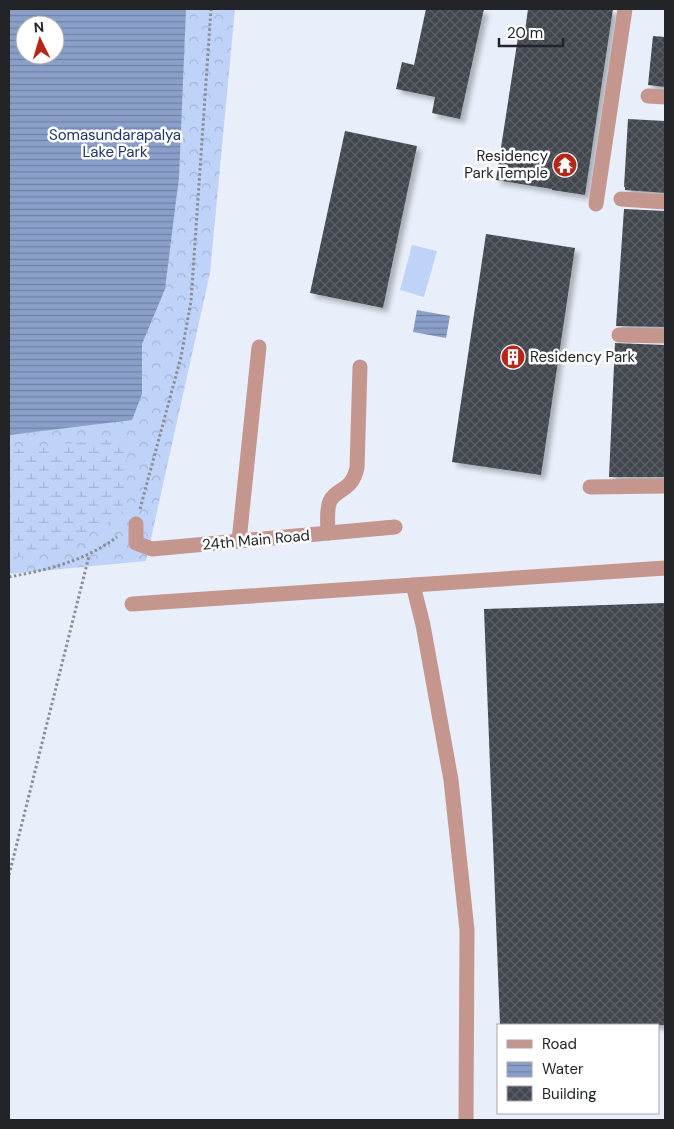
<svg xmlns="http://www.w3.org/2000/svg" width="674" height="1129" font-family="'DM Sans',sans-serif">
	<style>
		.forest { fill: url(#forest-crowns); fill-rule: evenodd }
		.wetland { fill: url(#wetland-marsh) }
		.garden { fill: #bfd2f8 }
		.water { fill: url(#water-rules); fill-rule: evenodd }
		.building { fill: url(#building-cross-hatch); filter: url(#shadow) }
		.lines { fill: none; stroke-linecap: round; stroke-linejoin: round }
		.path { stroke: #8a8e96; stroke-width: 3; stroke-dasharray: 2.5 2.5; stroke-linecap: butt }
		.minor { stroke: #c4968e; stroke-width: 15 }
		.labels { text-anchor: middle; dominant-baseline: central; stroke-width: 5; stroke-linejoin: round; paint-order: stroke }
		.park-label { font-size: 15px; fill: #1e3469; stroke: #fff }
		.poi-label { font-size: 15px; fill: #222428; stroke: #fff; text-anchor: end }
		.street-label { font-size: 15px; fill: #222428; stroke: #fff }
	</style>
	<defs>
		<pattern id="forest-crowns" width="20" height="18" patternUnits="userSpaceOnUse" patternTransform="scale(1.25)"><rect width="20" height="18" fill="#bfd2f8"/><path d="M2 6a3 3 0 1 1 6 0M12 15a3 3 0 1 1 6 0" fill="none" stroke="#a4b4d5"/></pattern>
		<pattern id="wetland-marsh" width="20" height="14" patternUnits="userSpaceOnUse" patternTransform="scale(1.25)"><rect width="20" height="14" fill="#bfd2f8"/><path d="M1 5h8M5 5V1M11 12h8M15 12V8" fill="none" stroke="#a4b4d5"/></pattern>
		<pattern id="water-rules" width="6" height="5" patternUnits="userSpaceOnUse" patternTransform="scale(1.25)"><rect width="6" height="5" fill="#8a9fc9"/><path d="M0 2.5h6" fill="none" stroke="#7081a3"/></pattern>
		<pattern id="building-cross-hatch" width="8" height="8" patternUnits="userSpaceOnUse" patternTransform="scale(1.25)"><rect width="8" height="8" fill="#434750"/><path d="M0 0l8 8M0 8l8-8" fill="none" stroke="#5b5f66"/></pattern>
		<filter id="shadow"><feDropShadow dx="4.5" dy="4.5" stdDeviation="2.5" flood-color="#0004"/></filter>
	</defs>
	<rect width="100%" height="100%" fill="#e9effa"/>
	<path class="forest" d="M9,9H235L210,273L146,561L9,574ZM25,25H55V55H25Z"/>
	<path class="wetland" d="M121,438L128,466L122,512L100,528L57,550L9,559V450Z"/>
	<path class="garden" d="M412,245L437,251L424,297L400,290Z"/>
	<g class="water">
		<path d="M9,9H186L179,177L165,289L142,344V394L132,420L9,435ZM25,25H55V55H25Z"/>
		<path d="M417,310L450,316L446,338L413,332Z"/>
	</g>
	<g class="building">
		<path d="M426,9H484L460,119L432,113L435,97L396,89L402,62L414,65Z"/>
		<path d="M528,9H613L585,195L552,190V189L496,180L518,37L524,38Z"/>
		<path d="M653,36L665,37V87L648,85Z"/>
		<path d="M628,119L665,121V193L625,190V187H624Z"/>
		<path d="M345,131L417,146L383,308L310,293Z"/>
		<path d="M624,209L665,211V327L616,326Z"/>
		<path d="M486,234L575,248L541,475L452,462Z"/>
		<path d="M615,343L665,345V477H609Z"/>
		<path d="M665,603V1025H500L484,609Z"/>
	</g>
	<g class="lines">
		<g class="path">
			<path d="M140,509L181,357L191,301L211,9"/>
			<path d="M9,577C47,570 85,561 117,537"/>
			<path d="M9,875L89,556"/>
		</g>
		<g class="minor">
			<path d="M648,96L665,97"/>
			<path d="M621,199L665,202"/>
			<path d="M596,204L625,9"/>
			<path d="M619,335L665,336"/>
			<path d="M590,487L665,486"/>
			<path d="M136,524V543L152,549L395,527"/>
			<path d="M328,533C328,523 326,510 330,501C337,487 351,493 357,468L360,367"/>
			<path d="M239,541L259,347"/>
			<path d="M413,585L423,625L451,780L467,930L466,1120"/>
			<path d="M132,604L665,568"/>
		</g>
	</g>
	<defs>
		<symbol id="temple-disc" viewBox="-11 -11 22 22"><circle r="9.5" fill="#b52719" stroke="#fff"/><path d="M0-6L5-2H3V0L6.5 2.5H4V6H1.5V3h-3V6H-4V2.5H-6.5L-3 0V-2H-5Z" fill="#fff"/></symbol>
		<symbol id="building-disc" viewBox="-11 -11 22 22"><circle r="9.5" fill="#b52719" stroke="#fff"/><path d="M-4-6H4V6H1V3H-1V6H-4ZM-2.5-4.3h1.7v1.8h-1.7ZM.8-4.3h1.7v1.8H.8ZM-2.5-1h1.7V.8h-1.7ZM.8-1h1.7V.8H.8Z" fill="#fff"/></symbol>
	</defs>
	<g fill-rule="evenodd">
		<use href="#temple-disc" x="551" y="151" width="28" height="28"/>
		<use href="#building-disc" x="499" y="343" width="28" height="28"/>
	</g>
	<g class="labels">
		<g class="park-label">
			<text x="115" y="135">Somasundarapalya<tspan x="115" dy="17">Lake Park</tspan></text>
		</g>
		<g class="poi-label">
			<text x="548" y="156">Residency<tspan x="548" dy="17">Park Temple</tspan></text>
			<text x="530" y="357" text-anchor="start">Residency Park</text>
		</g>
		<g class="street-label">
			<text transform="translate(256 540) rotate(-5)">24th Main Road</text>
		</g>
	</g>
	<rect width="674" height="1129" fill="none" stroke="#222428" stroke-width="20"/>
	<rect x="497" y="1024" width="162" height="90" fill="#ffffff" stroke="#a7a7a9"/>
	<rect x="507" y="1040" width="25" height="8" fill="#c4968e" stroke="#a7a7a9"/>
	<text x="542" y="1049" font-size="15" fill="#222428">Road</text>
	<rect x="507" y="1062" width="25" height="15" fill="url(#water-rules)" stroke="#a7a7a9"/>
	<text x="542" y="1074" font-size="15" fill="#222428">Water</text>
	<rect x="507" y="1086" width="25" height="15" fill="url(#building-cross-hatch)" stroke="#a7a7a9"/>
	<text x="542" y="1099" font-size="15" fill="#222428">Building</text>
	<g transform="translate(40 40) rotate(355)"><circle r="24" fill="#ffffff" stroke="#a7a7a9"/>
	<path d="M0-4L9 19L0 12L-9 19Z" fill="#b52719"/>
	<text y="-8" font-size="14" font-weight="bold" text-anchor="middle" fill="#222428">N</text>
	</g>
	<path d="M499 38v8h64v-8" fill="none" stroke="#222428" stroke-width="2.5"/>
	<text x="507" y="38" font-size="15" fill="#222428" stroke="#ffffff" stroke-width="4" paint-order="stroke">20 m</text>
</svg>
